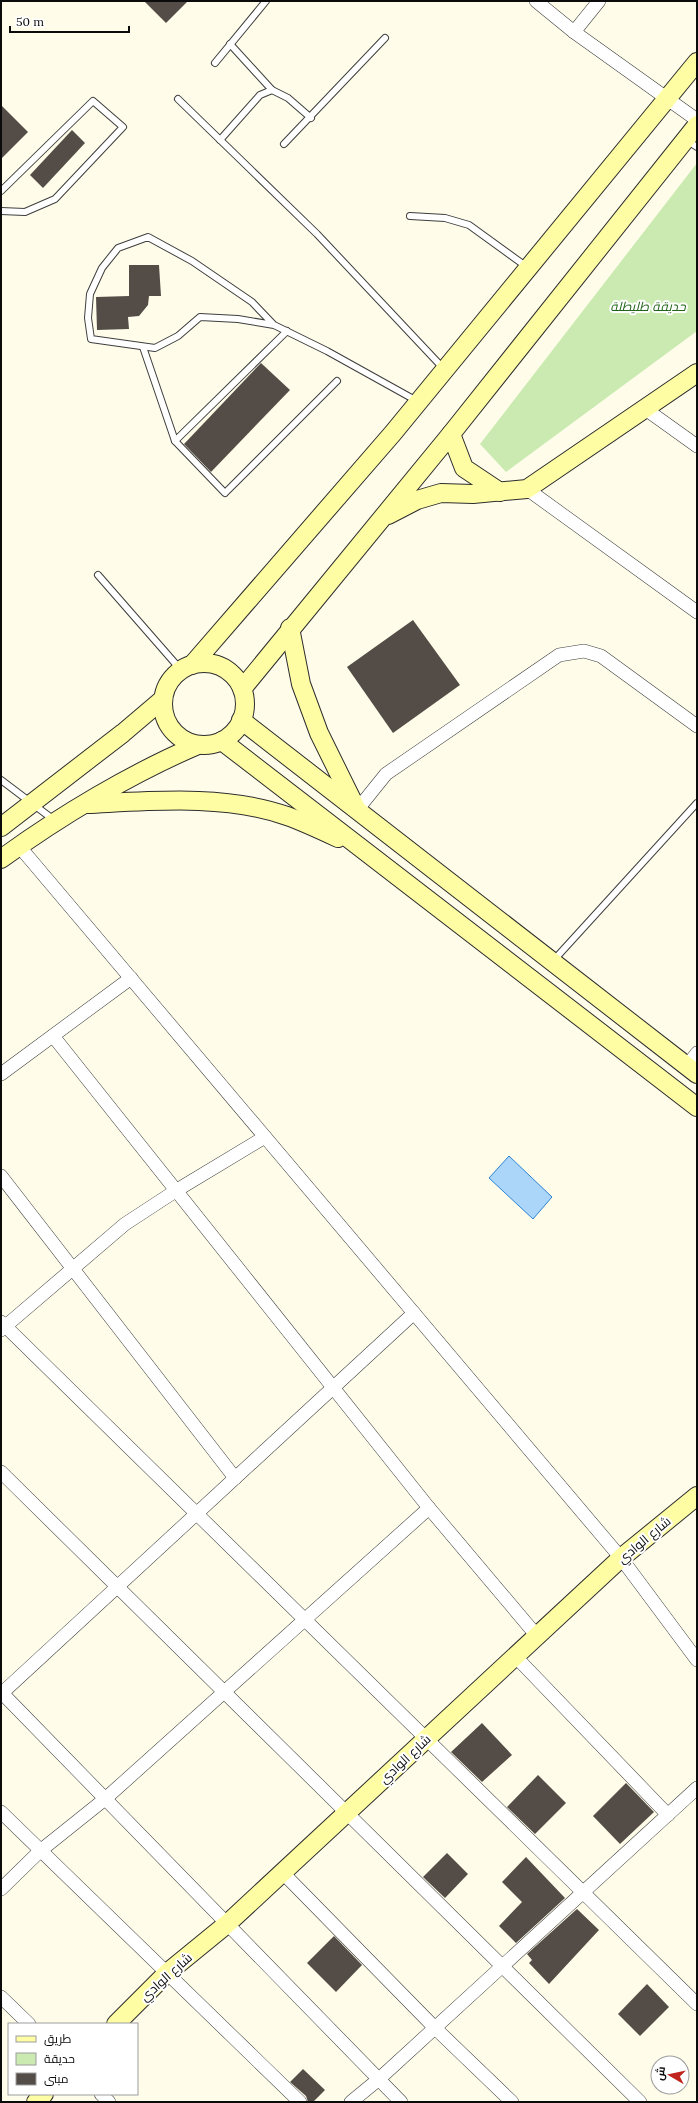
<svg xmlns="http://www.w3.org/2000/svg" width="698" height="2103" font-family="Lora,Cairo,serif">
	<style>
		.green { fill: #caeab1 }
		.water { fill: #abd5f9; stroke: #2e83d3 }
		.building { fill: #544d47 }
		.lines { fill: none; stroke-linecap: round; stroke-linejoin: round }
		.lane-casing { stroke: #3e3e3e; stroke-width: 8 }
		.street-casing { stroke: #3e3e3e; stroke-width: 14 }
		.secondary-casing { stroke: #2d2d2d; stroke-width: 20 }
		.lane { stroke: #fff; stroke-width: 6 }
		.street { stroke: #fff; stroke-width: 13 }
		.secondary { stroke: #fffda4; stroke-width: 18 }
		.labels { text-anchor: middle; dominant-baseline: central; stroke-width: 4; stroke-linejoin: round; paint-order: stroke }
		.park-label { font-size: 13px; font-style: italic; fill: #226419; stroke: #fff }
		.street-label { font-size: 13px; fill: #0b0b0b; stroke: #fff }
	</style>
	<rect width="100%" height="100%" fill="#fffde9"/>
	<path class="green" d="M697,163V331L506,472L480,444Z"/>
	<path class="water" d="M509,1156L552,1197L533,1219L489,1178Z"/>
	<g class="building">
		<path d="M144,1H188L166,23Z"/>
		<path d="M1,105L28,132L1,159Z"/>
		<path d="M72,130L85,143L43,188L30,175Z"/>
		<path d="M129,265H159L161,296H149L148,305L139,316L128,317L129,329L97,330L96,297L129,296Z"/>
		<path d="M261,363L290,390L211,472L184,444Z"/>
		<path d="M413,620L460,685L393,733L347,667Z"/>
		<path d="M482,1723L512,1755L482,1782L451,1752Z"/>
		<path d="M538,1775L566,1803L535,1834L507,1807Z"/>
		<path d="M626,1783L654,1812L620,1844L593,1816Z"/>
		<path d="M447,1853L468,1874L445,1898L423,1877Z"/>
		<path d="M526,1857L565,1898L516,1943L499,1926L522,1902L502,1882Z"/>
		<path d="M577,1909L599,1930L549,1984L529,1963L532,1960L527,1954Z"/>
		<path d="M334,1936L362,1965L336,1992L307,1963Z"/>
		<path d="M647,1984L669,2007L640,2036L618,2014Z"/>
		<path d="M303,2069L325,2090L313,2102H308L306,2096L290,2082Z"/>
	</g>
	<g class="lines">
		<defs>
			<g id="lane">
				<path d="M230,44L272,90"/>
				<path d="M215,63L266,1"/>
				<path d="M178,99L317,234L443,368"/>
				<path d="M220,140L260,95L272,90L288,98L311,118"/>
				<path d="M686,140L697,147"/>
				<path d="M284,144L385,38"/>
				<path d="M1,191L93,101L123,127L55,199L25,212L1,211"/>
				<path d="M410,216L445,218L469,225L527,267"/>
				<path d="M274,325L252,302L192,261L148,237L118,248L102,268L90,294L88,318L91,339L155,348L178,336L200,317L238,319L274,325L327,351L417,401"/>
				<path d="M143,347L175,441L287,331"/>
				<path d="M175,441L225,493L337,381"/>
				<path d="M98,575L181,670"/>
				<path d="M1,780L54,820"/>
				<path d="M553,961L697,803"/>
			</g>
			<g id="street">
				<path d="M536,1L574,32L697,120"/>
				<path d="M574,32L599,1"/>
				<path d="M644,408L697,446"/>
				<path d="M527,489L697,612"/>
				<path d="M357,810L386,774L559,655L584,651L601,656L697,726"/>
				<path d="M19,846L621,1558L697,1660"/>
				<path d="M53,1036L429,1508L537,1636"/>
				<path d="M687,1066L697,1053"/>
				<path d="M1,1074L131,978"/>
				<path d="M1,1176L235,1478"/>
				<path d="M1,1322L697,2004"/>
				<path d="M1,1330L125,1224L177,1190L265,1137"/>
				<path d="M1,1472L640,2102"/>
				<path d="M515,1656L668,1815"/>
				<path d="M1,1692L401,2102"/>
				<path d="M1,1694L414,1313"/>
				<path d="M1,1812L300,2102"/>
				<path d="M283,1873L435,2028L512,2102"/>
				<path d="M1,1889L40,1851L105,1799L429,1508"/>
				<path d="M1,1997L29,2024"/>
				<path d="M101,2094L109,2102"/>
				<path d="M351,2102L379,2079L697,1788"/>
			</g>
			<g id="secondary">
				<path d="M451,434L464,468L500,492"/>
				<path d="M388,515L417,500L441,493L473,494L527,489L697,373"/>
				<path d="M290,628L301,684L319,733L355,806"/>
				<circle cx="204" cy="704" r="41"/>
				<path d="M192,665L393,433L697,62"/>
				<path d="M242,689L451,434L697,125"/>
				<path d="M241,720L697,1074"/>
				<path d="M222,741L697,1107"/>
				<path d="M87,804C151,801 225,794 287,816C304,822 321,830 338,838"/>
				<path d="M1,827L123,733L163,699"/>
				<path d="M1,859C60,816 132,773 198,745"/>
				<path d="M116,2024L167,1973L227,1924L621,1558L697,1496"/>
				<path d="M36,2102L44,2094"/>
			</g>
		</defs>
		<use href="#lane" class="lane-casing"/>
		<use href="#street" class="street-casing"/>
		<use href="#secondary" class="secondary-casing"/>
		<use href="#lane" class="lane"/>
		<use href="#street" class="street"/>
		<use href="#secondary" class="secondary"/>
	</g>
	<g class="labels">
		<g class="park-label">
			<text x="648" y="306">حديقة طليطلة</text>
		</g>
		<g class="street-label">
			<text transform="translate(644 1540) rotate(-40)">شارع الوادي</text>
			<text transform="translate(405 1759) rotate(-43)">شارع الوادي</text>
			<text transform="translate(166 1977) rotate(-42)">شارع الوادي</text>
		</g>
	</g>
	<rect width="698" height="2103" fill="none" stroke="#0b0b0b" stroke-width="4"/>
	<rect x="8" y="2023" width="130" height="72" fill="#ffffff" stroke="#9d9d9d"/>
	<rect x="16" y="2036" width="20" height="6" fill="#fffda4" stroke="#9d9d9d"/>
	<text x="44" y="2043" font-size="12" fill="#0b0b0b">طريق</text>
	<rect x="16" y="2053" width="20" height="12" fill="#caeab1" stroke="#9d9d9d"/>
	<text x="44" y="2063" font-size="12" fill="#0b0b0b">حديقة</text>
	<rect x="16" y="2073" width="20" height="12" fill="#544d47" stroke="#9d9d9d"/>
	<text x="44" y="2083" font-size="12" fill="#0b0b0b">مبنى</text>
	<g transform="translate(670 2075) rotate(279)"><circle r="19" fill="#ffffff" stroke="#9d9d9d"/>
	<path d="M0-3L7 15L0 10L-7 15Z" fill="#c0241d"/>
	<text y="-6" font-size="11" font-weight="bold" text-anchor="middle" fill="#0b0b0b">ش</text>
	</g>
	<path d="M10 26v6h119v-6" fill="none" stroke="#0b0b0b" stroke-width="2"/>
	<text x="16" y="26" font-size="12" fill="#0b0b0b" stroke="#ffffff" stroke-width="3" paint-order="stroke">50 m</text>
</svg>
